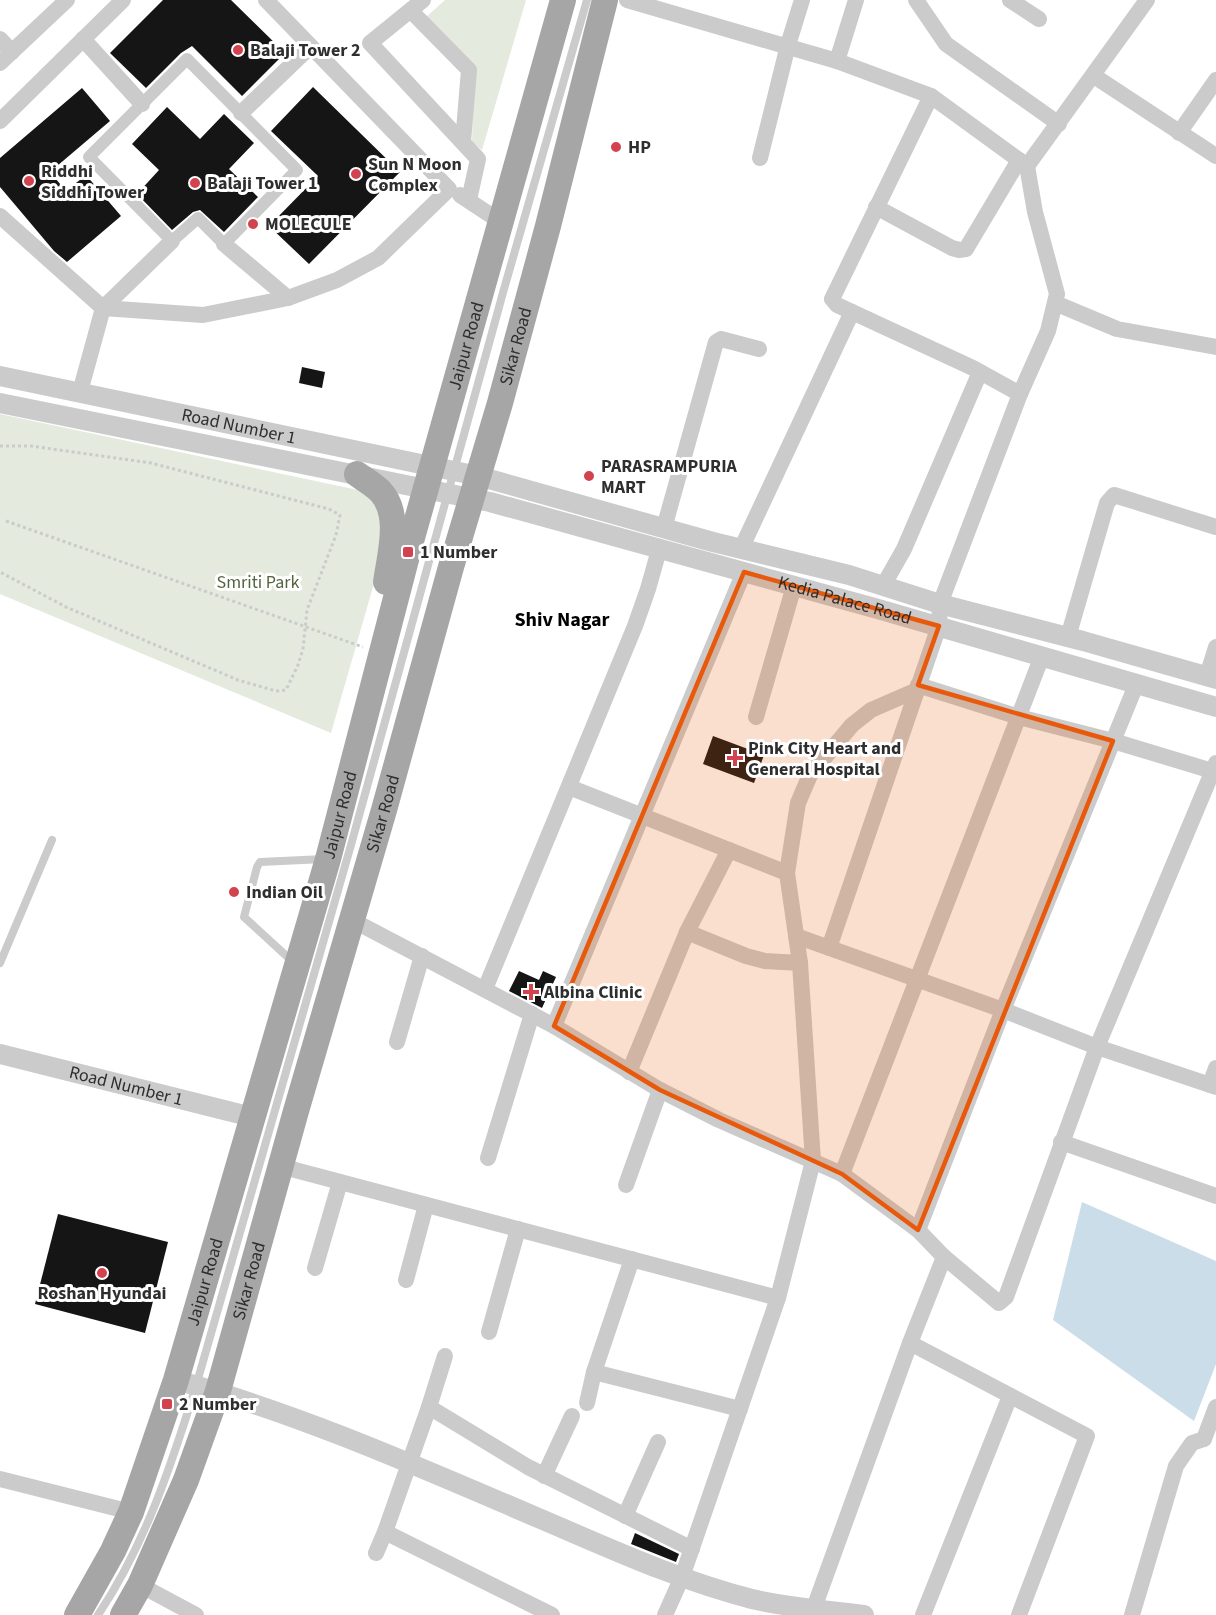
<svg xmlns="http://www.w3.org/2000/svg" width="1216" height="1615" font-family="'Source Sans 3',sans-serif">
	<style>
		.green { fill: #e4eadd }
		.water { fill: #cbdde8 }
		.building { fill: #151515 }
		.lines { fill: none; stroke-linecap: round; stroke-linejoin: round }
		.path { stroke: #cbcbcb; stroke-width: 3; stroke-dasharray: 3 3; stroke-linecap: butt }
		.service { stroke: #cbcbcb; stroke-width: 8 }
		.pedestrian { stroke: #cbcbcb; stroke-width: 12 }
		.minor { stroke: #cbcbcb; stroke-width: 16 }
		.tertiary { stroke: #cbcbcb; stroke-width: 20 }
		.primary { stroke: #a6a6a6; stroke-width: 26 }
		.marked { fill: #e8590c; fill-opacity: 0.2; stroke: #e8590c; stroke-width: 4.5; stroke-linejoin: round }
		.poi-dot { fill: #d3424f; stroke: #fff; stroke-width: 2 }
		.labels { text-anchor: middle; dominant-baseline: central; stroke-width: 6; stroke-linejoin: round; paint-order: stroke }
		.poi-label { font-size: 18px; font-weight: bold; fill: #2e2e2e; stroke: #fff; text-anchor: start }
		.street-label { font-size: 18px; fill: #2e2e2e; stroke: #fff }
		.park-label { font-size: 18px; fill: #526540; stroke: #fff }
		.neighbourhood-label { font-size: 20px; font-weight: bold; fill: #000; stroke: #fff }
	</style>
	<rect width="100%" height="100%" fill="#fff"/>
	<g class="green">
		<path d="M445,0H526L482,150L472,142L474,67L425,18Z"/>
		<path d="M0,414L377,494L385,545L331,733L0,594Z"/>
	</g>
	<path class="water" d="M1082,1202L1216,1261V1364L1194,1421L1053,1320Z"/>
	<g class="building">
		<path d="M163,0H231L285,53L242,96L192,46L181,53L146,88L110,53Z"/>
		<path d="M313,87L400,172L309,264L269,226L318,176L271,131Z"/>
		<path d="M82,88L110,121L50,172L66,191L86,175L121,216L67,262L54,251L0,187V158Z"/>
		<path d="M167,107L200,139L224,114L254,143L229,169L258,197L224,232L200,210L193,212L172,230L137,194L159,170L132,144Z"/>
		<path d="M302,367L325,372L322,388L299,383Z"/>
		<path d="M713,736L764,755L754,783L703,764Z"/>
		<path d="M519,971L539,980L543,971L556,977L542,1008L509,991Z"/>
		<path d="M58,1214L168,1242L145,1333L35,1304Z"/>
		<path d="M635,1533L679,1554L676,1562L631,1544Z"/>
	</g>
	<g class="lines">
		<g class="path">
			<path d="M0,446H31L151,463L329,509L340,515L336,535L307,610L303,649L298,665L286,690L276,691L238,680L66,607L0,572"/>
			<path d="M6,521L363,647"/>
		</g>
		<g class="service">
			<path d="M293,962L244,917L257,867L260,862L324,859"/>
			<path d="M0,963L52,840"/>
			<path d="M98,1615C145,1545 171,1466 196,1386L351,845L504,289L587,0"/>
		</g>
		<path class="pedestrian" d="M187,59L297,170L224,244L198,218L172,241L89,157Z"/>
		<g class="minor">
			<path d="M423,0L370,43L478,159L469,200"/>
			<path d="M627,0L837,61L931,96L1027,166L1035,212L1057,294L1048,331L1020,394L940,604L939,626L829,948"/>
			<path d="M916,0L946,44L1059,124"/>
			<path d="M1010,0L1039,19"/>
			<path d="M411,11L469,70L463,142"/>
			<path d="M0,39L12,52"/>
			<path d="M83,39L142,104"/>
			<path d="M837,61L856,0"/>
			<path d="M0,63L67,0"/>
			<path d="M1094,76L1216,156"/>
			<path d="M931,96L832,299L837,305L973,368L1020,394"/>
			<path d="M241,113L310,47"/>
			<path d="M0,121L123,0"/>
			<path d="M1179,133L1216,80"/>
			<path d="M760,158L788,45L802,0"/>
			<path d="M1027,166L1147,0"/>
			<path d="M460,195L501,222"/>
			<path d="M876,207L952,248L959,250L966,249L1019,160"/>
			<path d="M0,216L103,308L203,315L288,298L337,280L378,258L449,189L266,0"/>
			<path d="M224,244L288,298"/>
			<path d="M1055,303L1117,329L1216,347"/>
			<path d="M80,392L103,308L172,241"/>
			<path d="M664,528L716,342L721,339L759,349"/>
			<path d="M741,549L852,312"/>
			<path d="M883,586L904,549L980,372"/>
			<path d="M1068,637L1107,503L1114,495L1216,527"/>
			<path d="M1207,676L1216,647"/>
			<path d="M918,685L1019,717L1113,741L1216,772"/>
			<path d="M756,717L794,586"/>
			<path d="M569,787L787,873"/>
			<path d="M352,920L554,1026L660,1090L719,1120L842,1174L918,1230L944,1257L999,1303L1006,1297L1097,1047L1216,763"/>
			<path d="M687,932L746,956L765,961L800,963"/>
			<path d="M796,936L1003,1010L1097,1047L1216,1087"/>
			<path d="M485,989L635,626L648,589L659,550"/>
			<path d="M554,1026L744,572"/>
			<path d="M397,1042L422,956"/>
			<path d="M629,1072L687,932L729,850"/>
			<path d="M1210,1085L1216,1068"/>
			<path d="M1061,1142L1216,1196"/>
			<path d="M488,1158L532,1014"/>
			<path d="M280,1166L778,1298"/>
			<path d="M842,1174L1042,656"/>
			<path d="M626,1185L660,1090"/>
			<path d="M918,1230L1003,1010L1136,685"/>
			<path d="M632,1259L594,1372L740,1409"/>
			<path d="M315,1268L340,1182"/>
			<path d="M406,1280L426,1205"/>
			<path d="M489,1332L518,1229"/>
			<path d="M910,1343L1087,1436L1019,1615"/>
			<path d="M587,1403L594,1372"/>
			<path d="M429,1407L445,1356"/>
			<path d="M1204,1439L1216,1407"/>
			<path d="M544,1476L572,1416"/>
			<path d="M0,1479L131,1512"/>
			<path d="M625,1516L658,1442"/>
			<path d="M385,1532L552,1615"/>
			<path d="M376,1553L385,1532L429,1407L528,1467L692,1549"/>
			<path d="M140,1585L196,1615"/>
			<path d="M814,1608L910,1343L944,1257"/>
			<path d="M665,1615L682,1577L778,1298L813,1161L800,963L787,873L798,803L810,775L852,725L871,710L917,690"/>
			<path d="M923,1615L1010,1396"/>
			<path d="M1132,1615L1176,1466L1192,1443L1204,1439"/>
		</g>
		<g class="tertiary">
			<path id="s1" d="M0,376L478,476L713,542L849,575L940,604L1083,641L1216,679"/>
			<path id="s2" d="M0,403L490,502L878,609L1216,707"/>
			<path id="s3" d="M0,1054L252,1117"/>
			<path d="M176,1380C300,1414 419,1467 536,1517C607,1547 677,1580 752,1599C788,1608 827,1610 864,1615"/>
		</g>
		<g class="primary">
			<path d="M357,474C364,479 373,484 380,491C402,514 390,554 386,582"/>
			<path id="s4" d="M77,1615L113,1551L131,1512L176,1380L328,859L408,552L563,0"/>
			<path id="s5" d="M123,1615L140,1585L186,1480L218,1391L296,1111L384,810L451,567L500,403L548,226L605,0"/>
		</g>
	</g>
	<path class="marked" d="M744,572L939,626L918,685L1113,741L918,1230L842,1174L660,1090L554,1026Z"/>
	<g class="poi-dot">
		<circle cx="238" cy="50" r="6"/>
		<circle cx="616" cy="147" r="6"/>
		<circle cx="356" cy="174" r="6"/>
		<circle cx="29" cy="181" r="6"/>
		<circle cx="195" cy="183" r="6"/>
		<circle cx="253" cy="224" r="6"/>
		<circle cx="589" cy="476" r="6"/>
		<rect x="402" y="546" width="12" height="12" rx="3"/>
		<path d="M732 749h6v6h6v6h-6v6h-6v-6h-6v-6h6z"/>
		<circle cx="234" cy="892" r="6"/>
		<path d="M528 983h6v6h6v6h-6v6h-6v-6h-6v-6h6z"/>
		<circle cx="102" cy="1273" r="6"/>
		<rect x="161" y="1398" width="12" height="12" rx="3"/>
	</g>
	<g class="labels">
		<g class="poi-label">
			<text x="250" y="50">Balaji Tower 2</text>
			<text x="628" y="147">HP</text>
			<text x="368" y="164">Sun N Moon<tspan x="368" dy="21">Complex</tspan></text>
			<text x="41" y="171">Riddhi<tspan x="41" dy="21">Siddhi Tower</tspan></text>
			<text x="207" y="183">Balaji Tower 1</text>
			<text x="265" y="224">MOLECULE</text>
			<text x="601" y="466">PARASRAMPURIA<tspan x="601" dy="21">MART</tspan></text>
			<text x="420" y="552">1 Number</text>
			<text x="748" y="748">Pink City Heart and<tspan x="748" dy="21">General Hospital</tspan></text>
			<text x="246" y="892">Indian Oil</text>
			<text x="544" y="992">Albina Clinic</text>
			<text x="102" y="1293" text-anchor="middle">Roshan Hyundai</text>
			<text x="179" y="1404">2 Number</text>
		</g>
		<g class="street-label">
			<text stroke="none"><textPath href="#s4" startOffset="1330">Jaipur Road</textPath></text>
			<text stroke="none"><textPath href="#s5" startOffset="1330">Sikar Road</textPath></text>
			<text stroke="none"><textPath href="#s1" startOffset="244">Road Number 1</textPath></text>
			<text stroke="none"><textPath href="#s2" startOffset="868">Kedia Palace Road</textPath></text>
			<text stroke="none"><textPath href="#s5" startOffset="844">Sikar Road</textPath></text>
			<text stroke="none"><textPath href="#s4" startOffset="844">Jaipur Road</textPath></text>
			<text stroke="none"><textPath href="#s3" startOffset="130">Road Number 1</textPath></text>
			<text stroke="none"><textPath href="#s5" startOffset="358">Sikar Road</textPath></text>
			<text stroke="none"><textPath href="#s4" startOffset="358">Jaipur Road</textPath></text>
		</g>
		<g class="park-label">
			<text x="258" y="582">Smriti Park</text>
		</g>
		<g class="neighbourhood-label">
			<text x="562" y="620">Shiv Nagar</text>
		</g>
	</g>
</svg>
